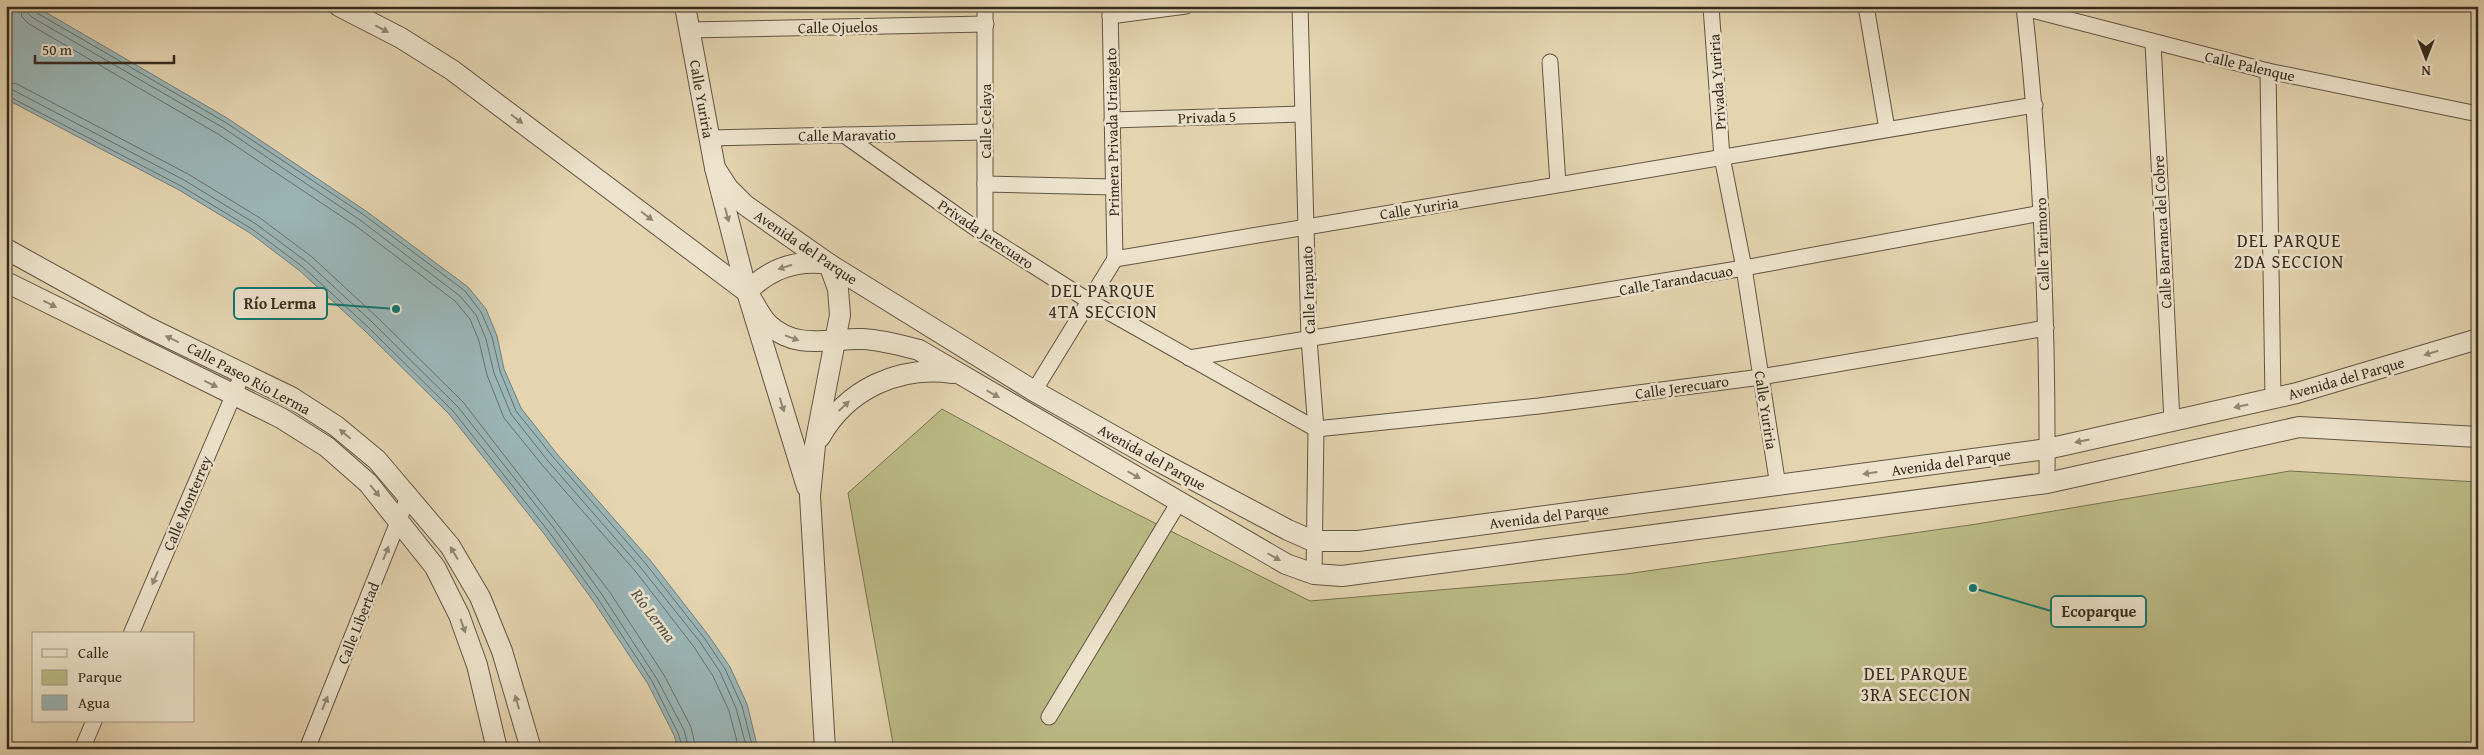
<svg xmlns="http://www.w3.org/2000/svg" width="2484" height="755" font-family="'Gentium Book Plus',serif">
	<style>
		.green { fill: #bbbb86; stroke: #787252 }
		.water { fill: #9ab5b6; stroke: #727d79 }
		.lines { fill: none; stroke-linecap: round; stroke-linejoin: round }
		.shore { stroke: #68706a; stroke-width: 1 }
		.minor-casing { stroke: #615442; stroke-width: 17 }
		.tertiary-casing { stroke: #615442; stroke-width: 22 }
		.minor { stroke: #ede3cc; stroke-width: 15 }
		.tertiary { stroke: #ede3cc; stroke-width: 20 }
		.oneway { fill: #918675 }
		.labels { text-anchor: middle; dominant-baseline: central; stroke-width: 5; stroke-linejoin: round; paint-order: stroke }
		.street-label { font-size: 15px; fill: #352a1e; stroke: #ede3cc }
		.water-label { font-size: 16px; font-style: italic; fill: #4e4d44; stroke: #ede3cc }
		.quarter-label { font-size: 18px; letter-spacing: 1px; fill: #352a1e; stroke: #ede3cc }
		.leader { fill: none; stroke: #0f766e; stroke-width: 2 }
		.callout-dot { fill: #0f766e; stroke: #ede3cc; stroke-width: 2 }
		.callout { fill: #ede3cc; stroke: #0f766e; stroke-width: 2 }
		.callout-label { font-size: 16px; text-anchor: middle; font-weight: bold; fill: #352a1e }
	</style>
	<rect width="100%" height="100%" fill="#e4d4b0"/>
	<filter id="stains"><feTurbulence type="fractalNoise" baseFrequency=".004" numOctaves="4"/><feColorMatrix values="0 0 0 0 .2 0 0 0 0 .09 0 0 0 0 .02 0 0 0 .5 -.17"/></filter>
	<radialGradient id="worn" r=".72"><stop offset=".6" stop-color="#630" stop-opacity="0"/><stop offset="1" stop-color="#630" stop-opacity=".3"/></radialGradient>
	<path class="green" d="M942,409L1099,495L1310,601L1626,574L1977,524L2290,471L2478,482V749H894L848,493Z"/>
	<path class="water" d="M6,6H35L227,118L366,211L468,287L486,309L497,336L504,369L521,408L557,454L650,560L709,636L730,667L747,704L758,749H678L674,735L648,684L594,602L545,535L449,414L364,330L300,271L250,233L179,190L6,99Z"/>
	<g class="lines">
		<g class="shore">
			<path d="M20,6L22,17L29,24L218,134L356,226L455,301L470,319L479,341L487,375L504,418L543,466L636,572L694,647L713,676L729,711L739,749"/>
			<path d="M27,6L28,13L33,18L222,127L360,220L460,296L476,315L486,339L494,373L511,414L548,461L641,568L700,642L720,672L736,708L747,749"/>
			<path d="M34,6L37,13L225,122L364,215L465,291L481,312L492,337L500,371L516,411L553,457L646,564L705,639L725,669L742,706L753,749"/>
			<path d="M6,82L17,84L188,174L260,218L312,257L377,317L463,402L609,591L664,675L691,727L696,749"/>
			<path d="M6,89L13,90L184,180L256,224L307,262L372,322L458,407L554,528L603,596L657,679L684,730L689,749"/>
			<path d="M6,95L181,186L252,229L303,267L368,327L453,411L549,532L598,599L652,681L678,733L683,749"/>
		</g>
		<defs>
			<g id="minor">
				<path d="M1110,6L1115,259"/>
				<path d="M1300,6L1309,339L1316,429L1314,574"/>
				<path d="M1866,6L1887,129"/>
				<path d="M2024,6C2042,165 2048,324 2047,483"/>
				<path d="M1711,7L1722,157L1744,268L1778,486"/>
				<path d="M2024,8L2268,71L2478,114"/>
				<path d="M1110,16L1186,6"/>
				<path d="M689,30L986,24"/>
				<path d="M2153,43L2172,421"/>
				<path d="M1550,62L1558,184"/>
				<path d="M2268,71L2273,399"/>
				<path d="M1112,120L1302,114"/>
				<path d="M844,135L985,235L1089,301L1316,429L1539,406L1761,377L2046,328"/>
				<path d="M708,138L985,132"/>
				<path d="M985,184L1113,187"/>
				<path d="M985,235V6"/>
				<path d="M1115,259L2035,105"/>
				<path d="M1189,358L1744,268L2041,213"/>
				<path d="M1034,391L1115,259"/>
				<path d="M131,634L243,373"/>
				<path d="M1049,717L1179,502"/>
				<path d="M82,749L94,721"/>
				<path d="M307,749L408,497"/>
			</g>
			<g id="tertiary">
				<path d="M339,6L401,38L452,70L747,292C754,302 760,316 768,324C797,351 828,338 863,339C882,340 900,345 919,350L1286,564L1314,574L1342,576L2047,483L2299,427L2478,437"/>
				<path d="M685,6L715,168L747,292L807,487"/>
				<path d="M715,168L728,188L745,205L829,264L1034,391L1160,462L1288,530L1313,541H1358L2047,449L2297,393L2478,339"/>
				<path d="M6,249L147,327L291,397L336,426L377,460L450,546L480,597L502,651L531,749"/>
				<path d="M6,282L281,418L327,447L368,483L435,567L459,615L477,665L497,749"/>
				<path d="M747,292C770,268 797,259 829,264L838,289L840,315L815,445L810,496L825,749"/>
				<path d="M820,437C847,389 899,365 953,373"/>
			</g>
		</defs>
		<use href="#minor" class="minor-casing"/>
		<use href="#tertiary" class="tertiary-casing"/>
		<use href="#minor" class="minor"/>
		<use href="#tertiary" class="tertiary"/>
	</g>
	<defs><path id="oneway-solid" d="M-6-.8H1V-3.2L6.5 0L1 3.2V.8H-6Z" transform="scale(1.25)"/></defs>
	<g class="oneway">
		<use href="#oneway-solid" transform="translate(382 29) rotate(28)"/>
		<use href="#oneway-solid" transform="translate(517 119) rotate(37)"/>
		<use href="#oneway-solid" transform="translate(727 215) rotate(75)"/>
		<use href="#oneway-solid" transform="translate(647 216) rotate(37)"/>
		<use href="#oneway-solid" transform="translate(785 267) rotate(162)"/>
		<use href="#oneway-solid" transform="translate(50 304) rotate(27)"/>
		<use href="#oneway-solid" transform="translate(792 338) rotate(20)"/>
		<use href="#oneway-solid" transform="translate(172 339) rotate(-154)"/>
		<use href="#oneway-solid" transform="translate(2431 353) rotate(163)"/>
		<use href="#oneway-solid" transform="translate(211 384) rotate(26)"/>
		<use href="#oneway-solid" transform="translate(993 394) rotate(30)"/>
		<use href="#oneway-solid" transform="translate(782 405) rotate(73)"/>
		<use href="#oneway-solid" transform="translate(844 406) rotate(-43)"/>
		<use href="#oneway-solid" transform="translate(2241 406) rotate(168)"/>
		<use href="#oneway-solid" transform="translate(345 434) rotate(-140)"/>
		<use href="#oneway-solid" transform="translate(2082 441) rotate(168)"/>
		<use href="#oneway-solid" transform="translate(1870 473) rotate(172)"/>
		<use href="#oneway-solid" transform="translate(1134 475) rotate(30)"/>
		<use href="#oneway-solid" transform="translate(375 491) rotate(51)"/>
		<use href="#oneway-solid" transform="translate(386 553) rotate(-68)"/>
		<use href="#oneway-solid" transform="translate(454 553) rotate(-121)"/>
		<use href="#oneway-solid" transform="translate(1274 557) rotate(30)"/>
		<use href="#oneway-solid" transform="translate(155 578) rotate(113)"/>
		<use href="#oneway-solid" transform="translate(463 626) rotate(70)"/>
		<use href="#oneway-solid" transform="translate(517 702) rotate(-106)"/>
		<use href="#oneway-solid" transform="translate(325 703) rotate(-68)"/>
	</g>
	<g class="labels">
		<g class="street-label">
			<text transform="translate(838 27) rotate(-1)">Calle Ojuelos</text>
			<text transform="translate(2250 66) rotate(13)">Calle Palenque</text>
			<text transform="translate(1717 82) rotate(-94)">Privada Yuriria</text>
			<text transform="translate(702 99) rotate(80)">Calle Yuriria</text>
			<text transform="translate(1207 117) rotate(-2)">Privada 5</text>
			<text transform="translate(985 121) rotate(-90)">Calle Celaya</text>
			<text transform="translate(1112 132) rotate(-91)">Primera Privada Uriangato</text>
			<text transform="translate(847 135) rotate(-1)">Calle Maravatio</text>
			<text transform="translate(1419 208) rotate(-9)">Calle Yuriria</text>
			<text transform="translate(2162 232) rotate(-93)">Calle Barranca del Cobre</text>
			<text transform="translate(986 234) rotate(34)">Privada Jerecuaro</text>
			<text transform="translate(2042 244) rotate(-92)">Calle Tarimoro</text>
			<text transform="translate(806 247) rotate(34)">Avenida del Parque</text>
			<text transform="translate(1676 280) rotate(-10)">Calle Tarandacuao</text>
			<text transform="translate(1308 290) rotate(-92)">Calle Irapuato</text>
			<text transform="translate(249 378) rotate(28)">Calle Paseo Río Lerma</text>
			<text transform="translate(2346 378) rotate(-16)">Avenida del Parque</text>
			<text transform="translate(1682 387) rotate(-8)">Calle Jerecuaro</text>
			<text transform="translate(1766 410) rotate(81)">Calle Yuriria</text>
			<text transform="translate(1152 457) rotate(29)">Avenida del Parque</text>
			<text transform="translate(1951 462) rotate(-8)">Avenida del Parque</text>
			<text transform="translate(187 503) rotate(-67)">Calle Monterrey</text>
			<text transform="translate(1549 516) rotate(-7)">Avenida del Parque</text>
			<text transform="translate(358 623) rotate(-68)">Calle Libertad</text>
		</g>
		<g class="water-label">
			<text transform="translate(654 615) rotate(53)">Río Lerma</text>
		</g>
		<g class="quarter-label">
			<text x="2289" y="240">DEL PARQUE<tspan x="2289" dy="21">2DA SECCION</tspan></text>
			<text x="1103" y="290">DEL PARQUE<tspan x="1103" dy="21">4TA SECCION</tspan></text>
			<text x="1916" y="673">DEL PARQUE<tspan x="1916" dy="21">3RA SECCION</tspan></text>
		</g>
	</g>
	<path class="leader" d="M396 309L327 304M1973 588L2051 611"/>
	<g class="callout-dot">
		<circle cx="396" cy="309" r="5"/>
		<circle cx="1973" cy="588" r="5"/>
	</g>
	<g class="callout">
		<rect x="234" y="288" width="93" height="31" rx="5"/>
		<rect x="2051" y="596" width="95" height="31" rx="5"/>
	</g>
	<g class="callout-label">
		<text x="280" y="309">Río Lerma</text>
		<text x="2099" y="617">Ecoparque</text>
	</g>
	<rect width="2484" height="755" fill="none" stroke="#e4d4b0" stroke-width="25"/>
	<rect x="8" y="8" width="2469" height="740" fill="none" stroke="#352a1e" stroke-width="2.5"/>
	<rect x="12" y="12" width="2459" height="730" fill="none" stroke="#352a1e"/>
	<rect x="32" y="632" width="162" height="90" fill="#ede3cc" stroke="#a39986"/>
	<rect x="42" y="649" width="25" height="8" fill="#ede3cc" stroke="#a39986"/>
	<text x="78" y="658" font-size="15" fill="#352a1e">Calle</text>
	<rect x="42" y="670" width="25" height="15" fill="#bbbb86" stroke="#a39986"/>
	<text x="78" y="682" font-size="15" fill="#352a1e">Parque</text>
	<rect x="42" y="695" width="25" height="15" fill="#9ab5b6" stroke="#a39986"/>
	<text x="78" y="708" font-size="15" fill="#352a1e">Agua</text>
	<g transform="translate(2426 58) rotate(180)" stroke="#ede3cc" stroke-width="4" paint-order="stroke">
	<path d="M0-4L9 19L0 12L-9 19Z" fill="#352a1e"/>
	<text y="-8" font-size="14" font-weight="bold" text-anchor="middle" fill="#352a1e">N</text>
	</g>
	<path d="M35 55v8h139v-8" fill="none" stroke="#352a1e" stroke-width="2.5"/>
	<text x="42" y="55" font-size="15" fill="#352a1e" stroke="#ede3cc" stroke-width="4" paint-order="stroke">50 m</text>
	<rect width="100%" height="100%" filter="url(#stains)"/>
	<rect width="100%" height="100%" fill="url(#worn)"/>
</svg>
